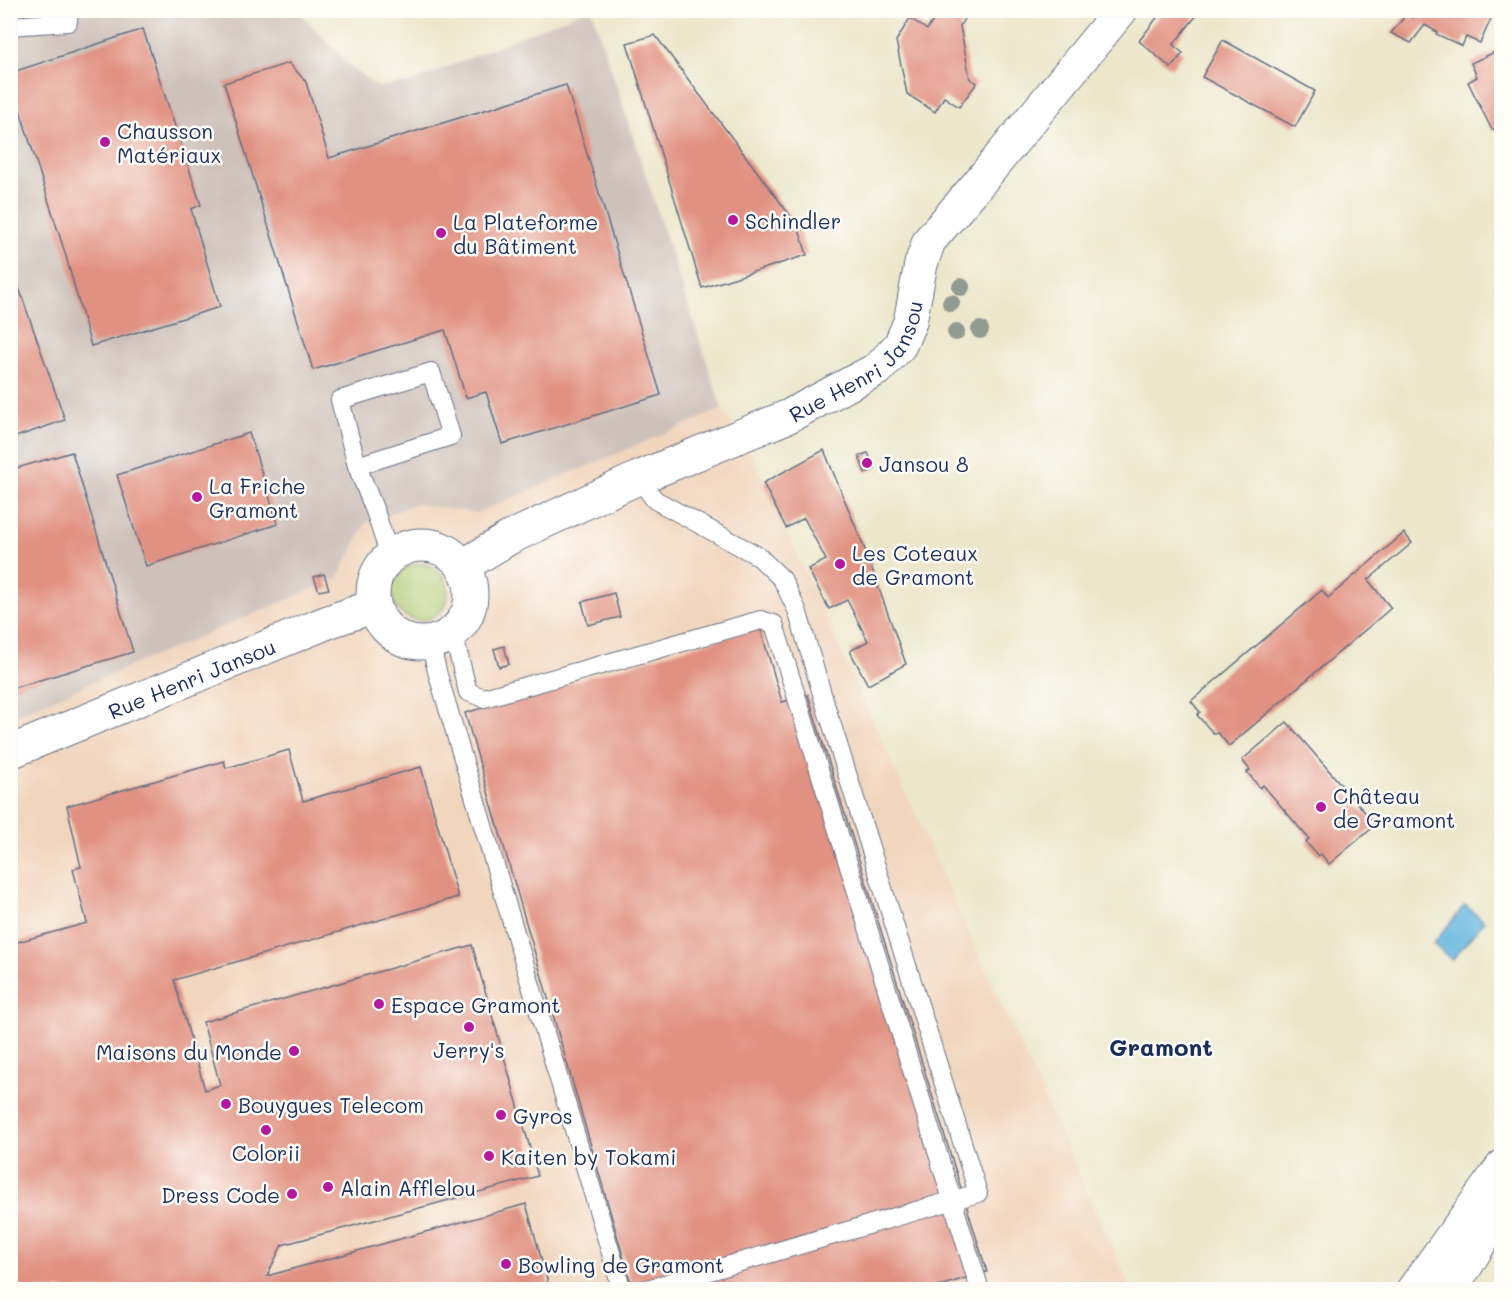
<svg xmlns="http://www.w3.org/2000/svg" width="1512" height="1300" font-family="Mali,sans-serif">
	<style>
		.built { fill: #f1d5bd }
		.industrial { fill: #cec1ba }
		.green { fill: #aec86e; stroke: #647c66; stroke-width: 1.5 }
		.water { fill: #64b5df; stroke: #40729e; stroke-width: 1.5 }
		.building { fill: #e19181 }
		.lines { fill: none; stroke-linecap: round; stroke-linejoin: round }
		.service-casing { stroke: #646f84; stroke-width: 20 }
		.minor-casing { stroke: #646f84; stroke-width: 35 }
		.primary-casing { stroke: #646f84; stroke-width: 35 }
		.service { stroke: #fff; stroke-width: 18 }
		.minor { stroke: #fff; stroke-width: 33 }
		.primary { stroke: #fff; stroke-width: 33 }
		.tree { fill: #919b91 }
		.poi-dot { fill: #b5179e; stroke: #fdfcf7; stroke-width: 2 }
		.labels { text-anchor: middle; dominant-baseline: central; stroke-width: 5; stroke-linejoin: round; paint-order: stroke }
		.poi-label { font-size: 21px; fill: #1b2f5e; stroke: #fdfcf7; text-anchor: start }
		.street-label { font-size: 21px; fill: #1b2f5e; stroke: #fdfcf7 }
		.quarter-label { font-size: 24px; font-weight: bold; fill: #1b2f5e; stroke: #fdfcf7 }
	</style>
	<rect width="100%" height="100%" fill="#fdfcf7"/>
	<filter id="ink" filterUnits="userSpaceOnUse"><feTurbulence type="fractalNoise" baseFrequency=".0167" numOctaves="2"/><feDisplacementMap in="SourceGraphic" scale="12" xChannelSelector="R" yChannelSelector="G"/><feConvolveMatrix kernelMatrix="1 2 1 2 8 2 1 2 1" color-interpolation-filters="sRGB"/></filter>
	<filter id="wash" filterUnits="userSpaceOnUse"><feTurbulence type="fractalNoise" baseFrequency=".008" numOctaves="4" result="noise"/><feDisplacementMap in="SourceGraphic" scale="24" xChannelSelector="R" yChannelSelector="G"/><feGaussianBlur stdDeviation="1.35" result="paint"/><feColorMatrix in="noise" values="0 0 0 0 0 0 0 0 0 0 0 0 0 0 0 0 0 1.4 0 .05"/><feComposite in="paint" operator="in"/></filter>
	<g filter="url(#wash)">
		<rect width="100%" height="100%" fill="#ece6ca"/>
		<path class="built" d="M722,409L751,454L1131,1289L11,1290V717L338,578L366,523L415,504L477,513Z"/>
		<path class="industrial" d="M11,11H298L353,69L378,87L409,83L583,11H592L722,409L477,513L415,504L366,523L338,578L11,717Z"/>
		<circle class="green" cx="420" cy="592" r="28"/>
		<path class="water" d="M1465,905L1484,921L1452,960L1433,944Z"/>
		<g id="blocks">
			<g class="building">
				<path d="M940,10L968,12L960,26L970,79L977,83L959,107L944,97L935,112L907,94L896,41L910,18L927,30Z"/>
				<path d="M1163,10H1201L1173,45L1183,53L1171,68L1139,41Z"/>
				<path d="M1416,10H1495L1480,43L1466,37L1462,46L1436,34L1437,32L1425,25L1411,43L1391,33L1406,15L1413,18Z"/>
				<path d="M143,29L201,205L191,209L220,307L91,346L65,253L10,79V73Z"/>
				<path d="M655,35L798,226L807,255L702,288L627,43Z"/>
				<path d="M1223,40L1315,91L1295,127L1202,77Z"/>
				<path d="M1499,50L1502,55V125L1492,130L1468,82L1477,77L1471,63Z"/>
				<path d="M289,63L306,82L329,158L566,85L661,395L502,444L486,392L466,398L445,330L313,370L224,83Z"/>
				<path d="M19,288L65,420L10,439V290Z"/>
				<path d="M249,433L278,524L146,566L117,475Z"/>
				<path d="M824,450L864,547L906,664L868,685L850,651L868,641L847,600L829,609L808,569L826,560L804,518L786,528L763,483Z"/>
				<path d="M72,452L133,652L10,689V470Z"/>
				<path d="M868,453L875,469L865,473L859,456Z"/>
				<path d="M1404,533L1412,543L1368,580L1391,608L1229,746L1218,733L1214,734L1197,715L1200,712L1191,701L1322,590L1328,598Z"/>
				<path d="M324,574L329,589L319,591L314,577Z"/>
				<path d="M614,593L620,617L588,625L582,602Z"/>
				<path d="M760,627L782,702L808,695L987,1272L925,1290H633L465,713Z"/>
				<path d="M504,646L509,664L499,667L494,649Z"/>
				<path d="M1287,722L1376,825L1329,864L1321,854L1318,856L1306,842L1309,839L1263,785L1260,788L1247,772L1250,770L1242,760Z"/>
				<path d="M289,750L303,801L421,767L458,897L174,980L205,1090L220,1085L203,1022L472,945L538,1176L282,1245L267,1276L526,1204L550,1290H10V944L87,923L73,869L81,867L67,806L224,761L226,768Z"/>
			</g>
		</g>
	</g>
	<g filter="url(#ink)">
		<use href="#blocks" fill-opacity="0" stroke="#646f84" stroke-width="1.5"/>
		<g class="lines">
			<defs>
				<g id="service">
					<path d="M10,26L68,22L69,10"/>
					<path d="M357,466L451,436L431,372L340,400L357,466L375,511L390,557"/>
					<path d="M638,478L655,500L758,556L782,579L797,610L829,717"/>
					<path d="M453,633L468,692L484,698L761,620L774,624L980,1290"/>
					<path d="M430,643L438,675L622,1290"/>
					<path d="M644,1290L978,1193L831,722"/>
				</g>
				<g id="minor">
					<circle cx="422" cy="594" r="49"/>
					<path id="s1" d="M463,566L509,538L638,478L789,416L879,368L900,345L910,322L921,264L929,241L978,184L1121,10"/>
					<path id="s2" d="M10,752L328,622L374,606"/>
				</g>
				<g id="primary">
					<path d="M1413,1290L1502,1167"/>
					<path d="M1447,1290L1466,1266L1502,1206"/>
				</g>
			</defs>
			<use href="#service" class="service-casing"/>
			<use href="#minor" class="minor-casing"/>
			<use href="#primary" class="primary-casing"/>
			<use href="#service" class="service"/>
			<use href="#minor" class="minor"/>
			<use href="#primary" class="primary"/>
		</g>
		<g class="tree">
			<circle cx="961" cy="287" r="9"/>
			<circle cx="951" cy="303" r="9"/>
			<circle cx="980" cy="330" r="9"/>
			<circle cx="956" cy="332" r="9"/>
		</g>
	</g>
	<g class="poi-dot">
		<circle cx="105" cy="142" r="6"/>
		<circle cx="733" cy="220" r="6"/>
		<circle cx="441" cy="233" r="6"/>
		<circle cx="867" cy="463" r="6"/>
		<circle cx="197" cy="497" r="6"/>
		<circle cx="840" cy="564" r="6"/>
		<circle cx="1321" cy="807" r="6"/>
		<circle cx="379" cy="1004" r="6"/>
		<circle cx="469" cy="1027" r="6"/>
		<circle cx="294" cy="1051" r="6"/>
		<circle cx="226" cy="1104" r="6"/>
		<circle cx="501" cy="1115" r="6"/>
		<circle cx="266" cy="1130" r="6"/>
		<circle cx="489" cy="1156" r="6"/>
		<circle cx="328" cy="1187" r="6"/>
		<circle cx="292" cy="1194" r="6"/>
		<circle cx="506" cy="1264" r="6"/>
	</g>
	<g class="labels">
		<g class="poi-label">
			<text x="117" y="130">Chausson<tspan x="117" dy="24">Matériaux</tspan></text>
			<text x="745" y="220">Schindler</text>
			<text x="453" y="221">La Plateforme<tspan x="453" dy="24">du Bâtiment</tspan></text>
			<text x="879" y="463">Jansou 8</text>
			<text x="209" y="485">La Friche<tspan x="209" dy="24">Gramont</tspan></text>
			<text x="852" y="552">Les Coteaux<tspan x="852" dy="24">de Gramont</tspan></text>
			<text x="1333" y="795">Château<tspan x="1333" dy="24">de Gramont</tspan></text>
			<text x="391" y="1004">Espace Gramont</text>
			<text x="469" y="1049" text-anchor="middle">Jerry's</text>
			<text x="282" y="1051" text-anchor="end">Maisons du Monde</text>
			<text x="238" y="1104">Bouygues Telecom</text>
			<text x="513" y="1115">Gyros</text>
			<text x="266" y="1152" text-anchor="middle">Colorii</text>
			<text x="501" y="1156">Kaiten by Tokami</text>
			<text x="340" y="1187">Alain Afflelou</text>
			<text x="280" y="1194" text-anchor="end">Dress Code</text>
			<text x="518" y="1264">Bowling de Gramont</text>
		</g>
		<g class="street-label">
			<text stroke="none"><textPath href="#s1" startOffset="450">Rue Henri Jansou</textPath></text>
			<text stroke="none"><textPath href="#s2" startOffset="196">Rue Henri Jansou</textPath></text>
		</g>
		<g class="quarter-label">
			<text x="1161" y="1046">Gramont</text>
		</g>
	</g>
	<rect width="1512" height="1300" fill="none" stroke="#fdfcf7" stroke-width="36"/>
</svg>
